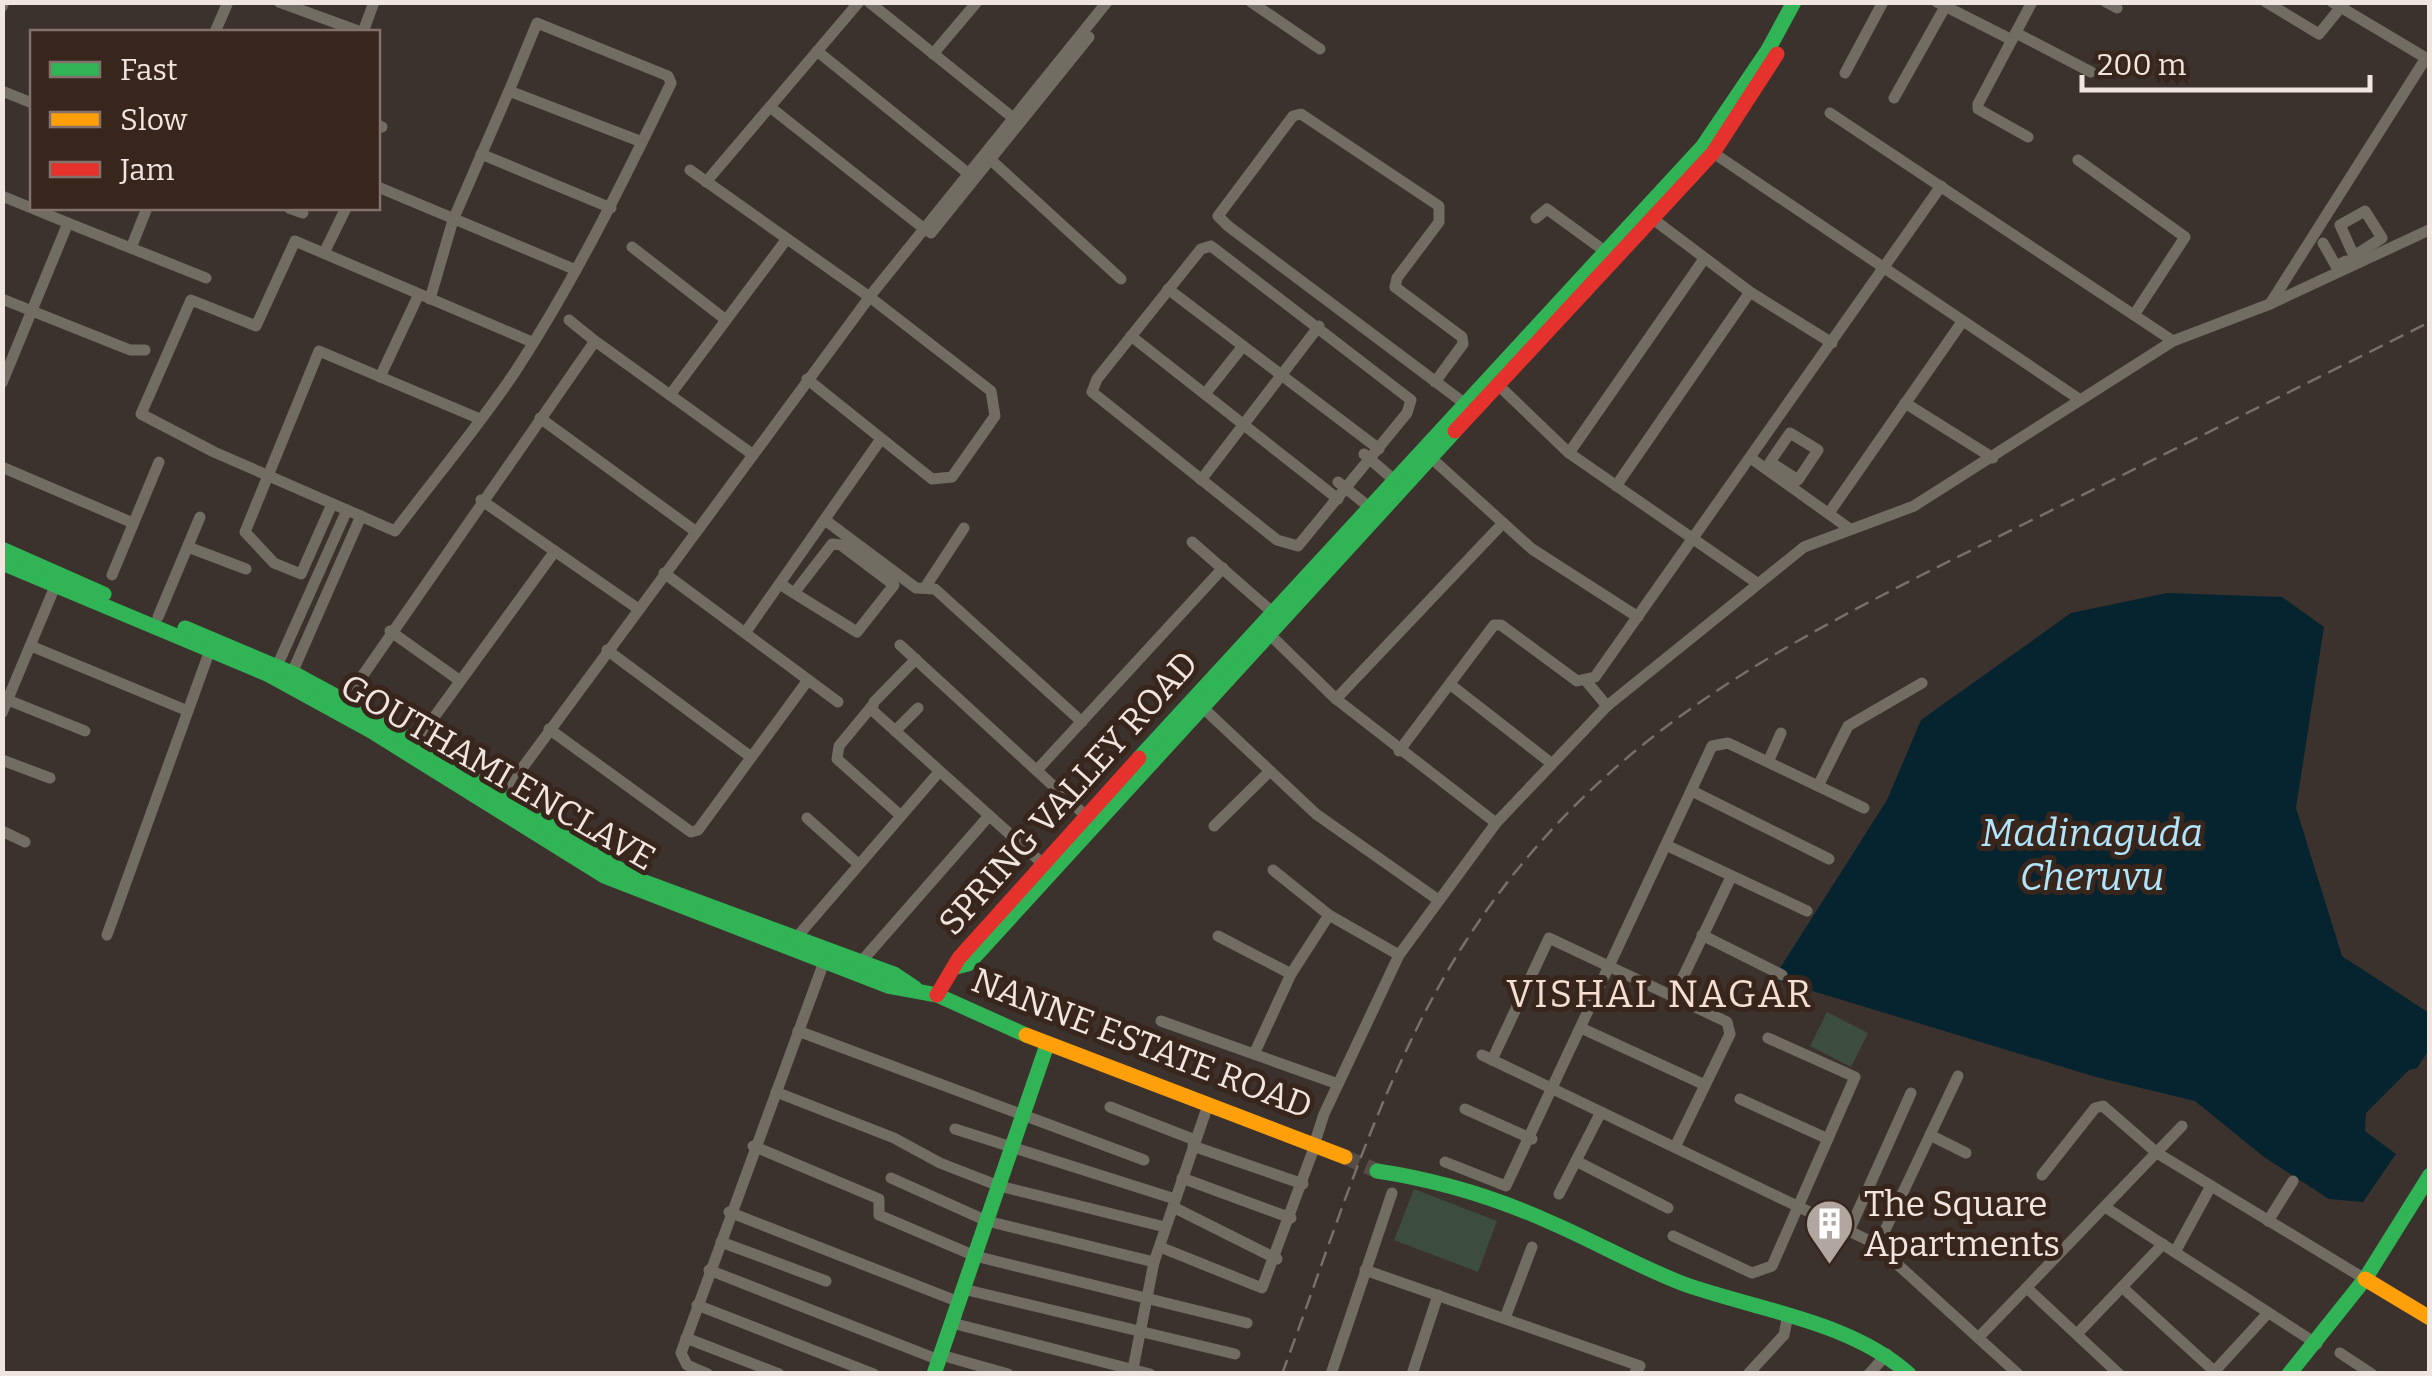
<svg xmlns="http://www.w3.org/2000/svg" width="2432" height="1376" font-family="Bitter,serif">
	<style>
		.green { fill: #3c4c3e }
		.water { fill: #052430 }
		.lines { fill: none; stroke-linecap: round; stroke-linejoin: round }
		.secondary-tunnel { stroke: #574d48; stroke-width: 15; stroke-dasharray: 15 8; stroke-linecap: butt }
		.street { stroke: #716d62; stroke-width: 11 }
		.fast { stroke: #30b455; stroke-width: 15 }
		.slow { stroke: #ff9f0a; stroke-width: 15 }
		.jam { stroke: #e5322d; stroke-width: 15 }
		.rail { stroke: #767069; stroke-width: 2.5; stroke-dasharray: 15 8; stroke-linecap: butt }
		.labels { text-anchor: middle; dominant-baseline: central; stroke-width: 10; stroke-linejoin: round; paint-order: stroke }
		.street-label { font-size: 35px; fill: #f1e5df; stroke: #38261d }
		.poi-label { font-size: 35px; fill: #f1e5df; stroke: #38261d; text-anchor: start }
		.water-label { font-size: 38px; font-style: italic; fill: #b0e5fb; stroke: #38261d }
		.neighbourhood-label { font-size: 38px; letter-spacing: 2.5px; fill: #f6ded2; stroke: #38261d }
	</style>
	<rect width="100%" height="100%" fill="#3c322d"/>
	<g class="green">
		<path d="M1827,1012L1868,1033L1851,1067L1810,1046Z"/>
		<path d="M1414,1189L1497,1221L1478,1272L1394,1240Z"/>
	</g>
	<path class="water" d="M2167,593L2282,597L2324,627L2296,808L2342,956L2429,1013V1050L2417,1068L2409,1070L2366,1113L2365,1131L2396,1154L2363,1202L2329,1199L2264,1157L2195,1101L2096,1077L1773,979L1887,800L1921,720L2071,613Z"/>
	<g class="lines">
		<path class="secondary-tunnel" d="M1345,1157L1377,1171"/>
		<g class="street">
			<path d="M279,2L361,32"/>
			<path d="M869,2L1017,121"/>
			<path d="M1251,2L1320,49"/>
			<path d="M1937,2L2012,40"/>
			<path d="M2106,2L2117,8"/>
			<path d="M2266,2L2319,34L2345,2"/>
			<path d="M2,7L4,2"/>
			<path d="M215,32L228,2"/>
			<path d="M363,32L374,2"/>
			<path d="M2016,33L2091,72"/>
			<path d="M817,51L969,174"/>
			<path d="M933,54L977,2"/>
			<path d="M1845,73L1883,2"/>
			<path d="M2,91L32,103"/>
			<path d="M509,91L537,23L668,76L671,83C623,182 575,280 515,372C478,427 435,478 395,531L214,452L141,414L191,300L256,326L295,241L532,342"/>
			<path d="M1894,98L1945,7"/>
			<path d="M770,107L927,231"/>
			<path d="M1830,113L2173,341"/>
			<path d="M378,125L382,127"/>
			<path d="M2028,137L1978,109V104L2032,2"/>
			<path d="M1709,150L2079,399"/>
			<path d="M481,154L611,208"/>
			<path d="M991,160L1121,279"/>
			<path d="M2078,160L2185,237L2134,315"/>
			<path d="M690,170L871,298L991,391L995,416L952,477L932,479L807,379"/>
			<path d="M706,182L859,2"/>
			<path d="M378,187L576,270"/>
			<path d="M2,196L68,223L2,383"/>
			<path d="M289,208L303,213"/>
			<path d="M2365,211L2382,238L2354,256L2340,225Z"/>
			<path d="M1536,218L1547,209L1606,252"/>
			<path d="M1653,219L1750,292L1832,343"/>
			<path d="M68,223L206,278"/>
			<path d="M931,233L1089,37"/>
			<path d="M2323,243L2336,266L2346,261"/>
			<path d="M1211,246L1411,400L1407,413L1298,546L1277,540L1092,392L1097,379L1201,249Z"/>
			<path d="M632,247L726,320"/>
			<path d="M131,248L147,208"/>
			<path d="M324,253L346,208"/>
			<path d="M1168,289L1379,449"/>
			<path d="M2,299L130,350H145"/>
			<path d="M430,299L453,220L509,91L642,142"/>
			<path d="M2270,304L2426,58L2332,2"/>
			<path d="M569,320L595,341"/>
			<path d="M1131,336L1338,499"/>
			<path d="M380,377L419,294"/>
			<path d="M1492,379L1569,453L1757,583"/>
			<path d="M1435,382L1463,344L1462,337L1395,287L1397,278L1439,222V206L1301,114L1293,116L1218,216L1228,226C1307,285 1385,344 1464,403"/>
			<path d="M1205,394L1243,346"/>
			<path d="M670,395L786,240"/>
			<path d="M1905,403L1993,458"/>
			<path d="M540,418L695,531"/>
			<path d="M1790,433L1818,450L1798,480L1770,462Z"/>
			<path d="M1569,453L1704,259"/>
			<path d="M1364,454L1393,479"/>
			<path d="M1429,456L1532,549L1638,617"/>
			<path d="M1752,459L1850,529"/>
			<path d="M2,467L133,523"/>
			<path d="M1201,480L1319,326"/>
			<path d="M1338,482L1368,506"/>
			<path d="M1616,486L1750,292"/>
			<path d="M481,500L637,608"/>
			<path d="M332,504L301,574L274,563L245,532L319,351L480,419"/>
			<path d="M1829,513L1962,322"/>
			<path d="M825,520L916,588L935,589L1082,722"/>
			<path d="M1192,542L1271,611"/>
			<path d="M188,547L246,569"/>
			<path d="M664,573L838,702"/>
			<path d="M112,575L159,462"/>
			<path d="M780,584L794,593L857,632L894,585L841,545L832,544L794,593"/>
			<path d="M926,586L964,528"/>
			<path d="M158,617L200,517"/>
			<path d="M1262,627L1336,699L1496,823"/>
			<path d="M390,631L459,680"/>
			<path d="M745,633L881,439"/>
			<path d="M900,645L1086,816"/>
			<path d="M31,646L188,711"/>
			<path d="M607,650L751,757"/>
			<path d="M916,659L874,702L872,710L1043,864"/>
			<path d="M277,666L347,510"/>
			<path d="M292,673L361,516"/>
			<path d="M1587,682L1607,706"/>
			<path d="M1451,685L1551,763"/>
			<path d="M1336,699L1503,523"/>
			<path d="M8,700L85,731"/>
			<path d="M345,701L595,341L752,454"/>
			<path d="M1200,705L1316,814L1437,899"/>
			<path d="M872,706L839,746L837,759L900,815"/>
			<path d="M2,713L56,584"/>
			<path d="M549,729L691,832L698,830L808,680"/>
			<path d="M895,731L918,708"/>
			<path d="M416,742L555,551"/>
			<path d="M1399,751L1494,625H1501L1577,681L1595,677L1941,186"/>
			<path d="M2,760L50,778"/>
			<path d="M1768,762L1781,733"/>
			<path d="M1037,770L1223,568"/>
			<path d="M1818,786L1848,726L1922,683"/>
			<path d="M1694,792L1829,859"/>
			<path d="M498,801L874,291L1107,2"/>
			<path d="M807,818L857,863"/>
			<path d="M1214,826L1270,771"/>
			<path d="M2,831L25,842"/>
			<path d="M1668,846L1807,911"/>
			<path d="M1273,870L1329,915L1399,955"/>
			<path d="M107,935L210,650"/>
			<path d="M1702,935L1782,975"/>
			<path d="M1218,936L1291,974"/>
			<path d="M796,938L939,772"/>
			<path d="M860,963L988,817"/>
			<path d="M1673,998L1731,877"/>
			<path d="M1161,1021L1338,1084"/>
			<path d="M1581,1028L1705,1085"/>
			<path d="M798,1031L1144,1160"/>
			<path d="M1254,1054L1291,974L1329,915"/>
			<path d="M1482,1055L1874,1243L2018,1374"/>
			<path d="M1492,1060L1549,938L1727,1022L1730,1034L1675,1147"/>
			<path d="M776,1092L894,1138L940,1163L999,1186L1165,1227"/>
			<path d="M1740,1099L1828,1139"/>
			<path d="M1110,1107L1195,1140"/>
			<path d="M1465,1109L1532,1139"/>
			<path d="M955,1129L1175,1199"/>
			<path d="M1930,1135L1966,1153"/>
			<path d="M1315,1142L1324,1114L1399,955L1496,823L1607,706L1804,547L1914,506L2173,341L2270,304L2429,230"/>
			<path d="M753,1146L879,1199V1215L975,1256L1247,1323"/>
			<path d="M1193,1146L1303,1184"/>
			<path d="M1576,1161L1668,1208"/>
			<path d="M1445,1162L1506,1186L1712,746L1728,743L1864,808"/>
			<path d="M2042,1175L2095,1108L2103,1106L2157,1153L2365,1279"/>
			<path d="M891,1178L987,1221L1154,1262"/>
			<path d="M1182,1178L1291,1218"/>
			<path d="M1559,1194L1601,1112"/>
			<path d="M1173,1207L1277,1259"/>
			<path d="M2105,1207L2317,1344"/>
			<path d="M729,1212L959,1302"/>
			<path d="M2268,1221L2293,1181"/>
			<path d="M1849,1231L1911,1093"/>
			<path d="M1673,1236L1752,1273L1772,1266L1855,1077L1768,1038"/>
			<path d="M721,1242L826,1281"/>
			<path d="M1878,1245L1958,1076"/>
			<path d="M1160,1247L1262,1288L1314,1148"/>
			<path d="M2175,1252L2211,1186"/>
			<path d="M709,1270L939,1360"/>
			<path d="M1365,1270L1640,1366L1634,1374"/>
			<path d="M2122,1287L2214,1371"/>
			<path d="M2027,1288L2119,1374"/>
			<path d="M963,1289L1235,1354"/>
			<path d="M697,1305L874,1374"/>
			<path d="M1505,1318L1532,1247"/>
			<path d="M952,1323L1150,1374"/>
			<path d="M2077,1334L2163,1244"/>
			<path d="M1979,1337L2182,1126"/>
			<path d="M686,1338L779,1374"/>
			<path d="M2340,1353L2372,1374"/>
			<path d="M941,1355L1008,1374"/>
			<path d="M708,1374L687,1365L681,1353L824,962"/>
			<path d="M1132,1374L1154,1262L1208,1105"/>
			<path d="M1331,1374L1392,1193"/>
			<path d="M1412,1374L1438,1295"/>
			<path d="M1748,1374L1784,1335L1788,1315"/>
			<path d="M1869,1374L1887,1354"/>
			<path d="M2212,1374L2268,1313"/>
		</g>
		<g class="fast">
			<path d="M2,549L104,594"/>
			<path d="M2,563L267,674L371,731L604,876L888,986L937,995L1026,1035"/>
			<path d="M185,628L299,676L371,715L634,878L894,974L915,988"/>
			<path d="M1139,758L1703,146L1768,50L1794,2"/>
			<path d="M956,967L968,964L1455,431"/>
			<path d="M1377,1171C1437,1180 1497,1198 1552,1223C1596,1242 1639,1267 1684,1284C1757,1310 1850,1321 1909,1374"/>
			<path d="M934,1374L1047,1045"/>
			<path d="M2289,1374L2365,1279L2430,1175"/>
		</g>
		<g class="slow">
			<path d="M1026,1035L1345,1157"/>
			<path d="M2365,1279L2430,1318"/>
		</g>
		<g class="jam">
			<path d="M1455,431L1713,153L1777,54"/>
			<path d="M937,995L959,958L1139,758"/>
		</g>
		<path class="rail" d="M1282,1374C1336,1230 1381,1075 1464,944C1604,724 1802,635 2026,523C2161,456 2295,389 2430,322"/>
	</g>
	<defs>
		<symbol id="building-pin" viewBox="-11 -11 22 30"><path d="M0 17L-7.5 6A9.5 9.5 0 1 1 7.5 6Z" fill="#b2a6a1" stroke="#38261d"/><path d="M-4-6H4V6H1V3H-1V6H-4ZM-2.5-4.3h1.7v1.8h-1.7ZM.8-4.3h1.7v1.8H.8ZM-2.5-1h1.7V.8h-1.7ZM.8-1h1.7V.8H.8Z" fill="#fff"/></symbol>
	</defs>
	<g fill-rule="evenodd">
		<use href="#building-pin" x="1802" y="1196" width="55" height="75"/>
	</g>
	<g class="labels">
		<g class="street-label">
			<text transform="translate(498 772) rotate(30)">GOUTHAMI ENCLAVE</text>
			<text transform="translate(1068 793) rotate(-48)">SPRING VALLEY ROAD</text>
			<text transform="translate(1142 1043) rotate(21)">NANNE ESTATE ROAD</text>
		</g>
		<g class="poi-label">
			<text x="1864" y="1204">The Square<tspan x="1864" dy="40">Apartments</tspan></text>
		</g>
		<g class="water-label">
			<text x="2092" y="833">Madinaguda<tspan x="2092" dy="44">Cheruvu</tspan></text>
		</g>
		<g class="neighbourhood-label">
			<text x="1660" y="994">VISHAL NAGAR</text>
		</g>
	</g>
	<rect width="2432" height="1376" fill="none" stroke="#f1e5df" stroke-width="10"/>
	<rect x="30" y="30" width="350" height="180" fill="#38261d" stroke="#82726b" stroke-width="2.5"/>
	<rect x="50" y="62" width="50" height="15" fill="#30b455" stroke="#82726b" stroke-width="2.5"/>
	<text x="120" y="80" font-size="30" fill="#f1e5df">Fast</text>
	<rect x="50" y="112" width="50" height="15" fill="#ff9f0a" stroke="#82726b" stroke-width="2.5"/>
	<text x="120" y="130" font-size="30" fill="#f1e5df">Slow</text>
	<rect x="50" y="162" width="50" height="15" fill="#e5322d" stroke="#82726b" stroke-width="2.5"/>
	<text x="120" y="180" font-size="30" fill="#f1e5df">Jam</text>
	<path d="M2082 75v15h288v-15" fill="none" stroke="#f1e5df" stroke-width="5"/>
	<text x="2097" y="75" font-size="30" fill="#f1e5df" stroke="#38261d" stroke-width="8" paint-order="stroke">200 m</text>
</svg>
